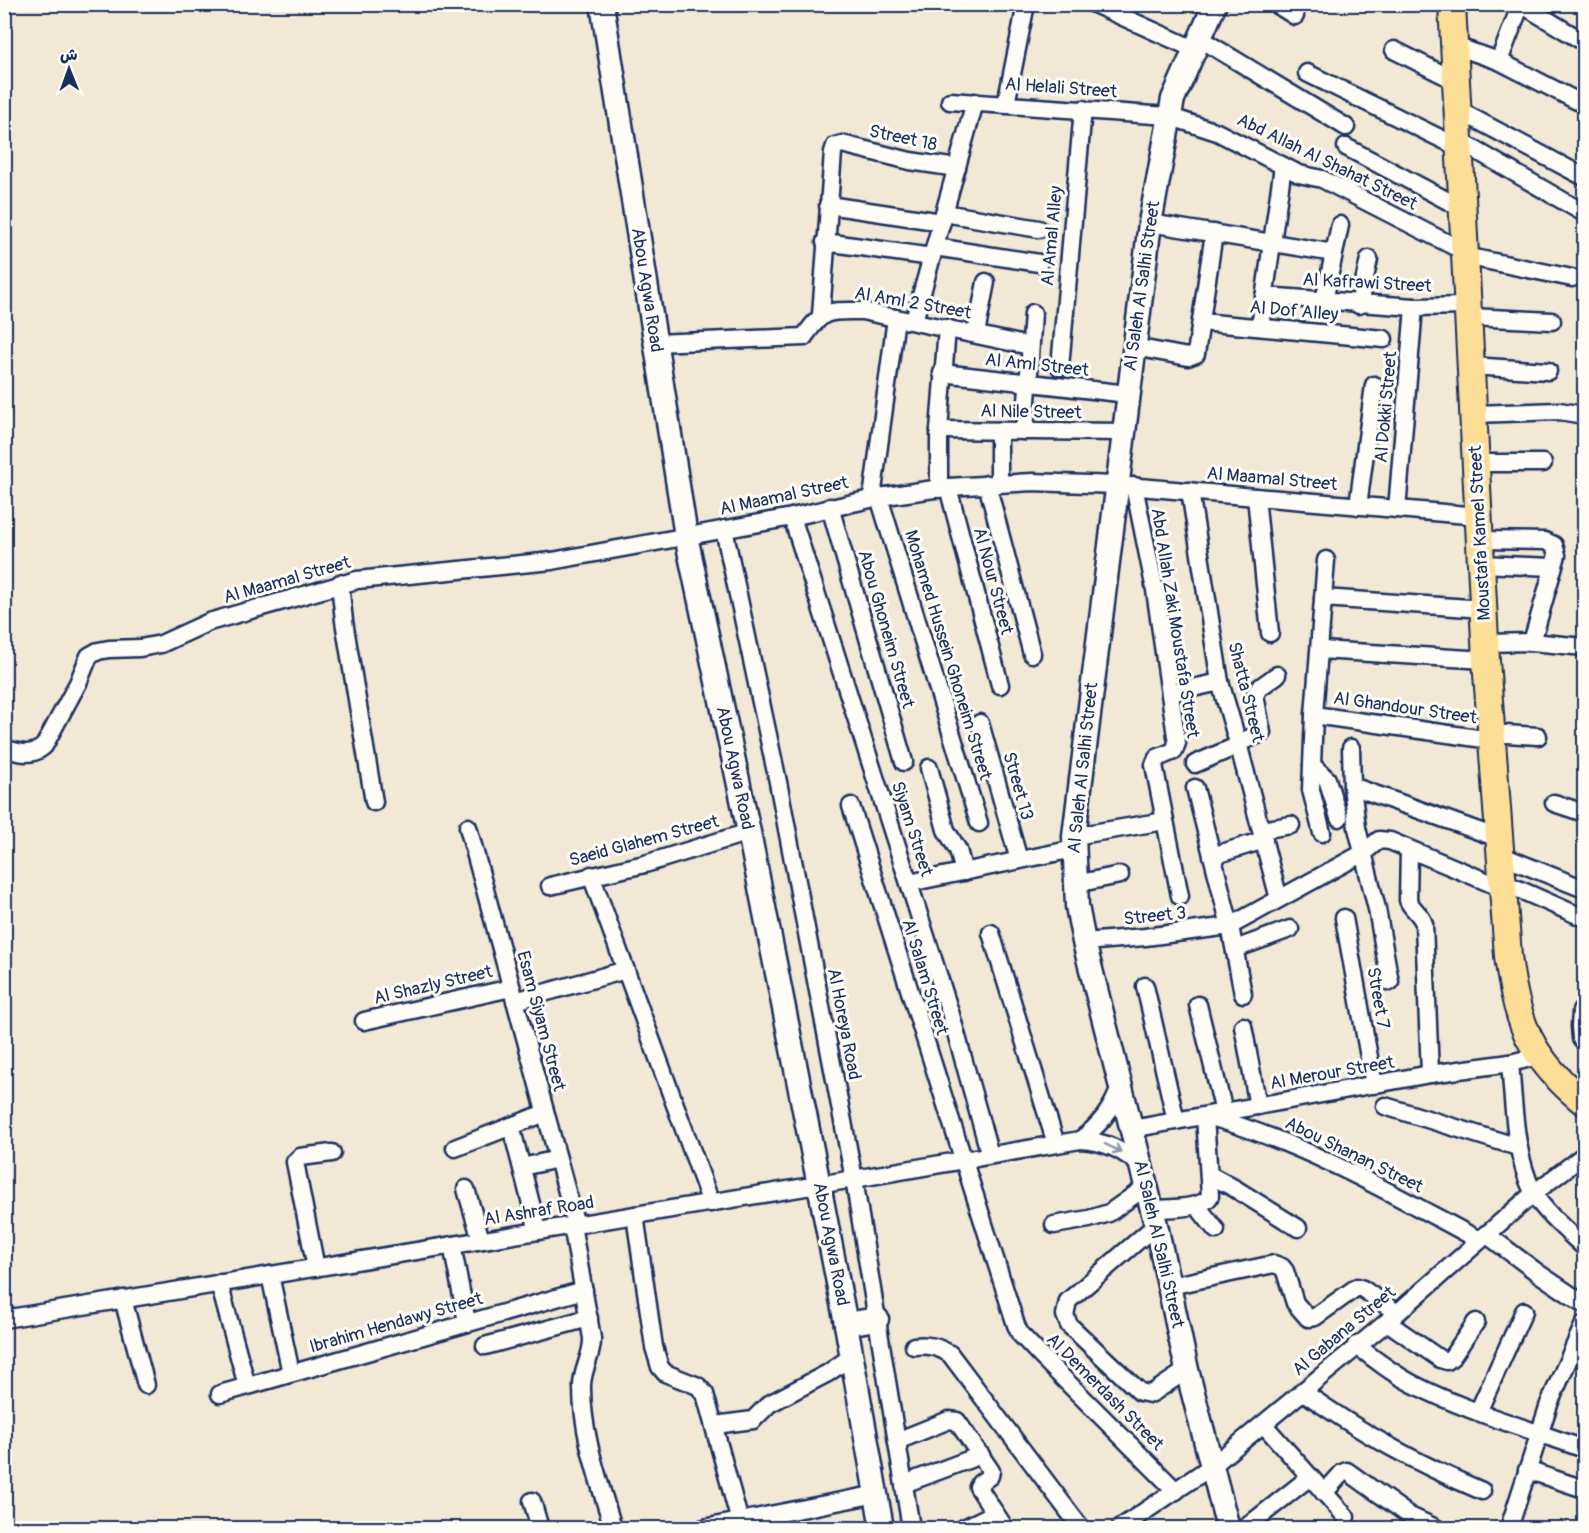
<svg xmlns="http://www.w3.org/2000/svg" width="1589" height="1533" font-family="Pangolin,'Playpen Sans Arabic',sans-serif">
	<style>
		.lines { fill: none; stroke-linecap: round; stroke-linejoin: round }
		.street-casing { stroke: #1b2f5e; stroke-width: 21 }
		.secondary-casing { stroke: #1b2f5e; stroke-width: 27 }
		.primary-casing { stroke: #1b2f5e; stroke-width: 30 }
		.street { stroke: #fdfcf7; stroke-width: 16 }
		.secondary { stroke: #fdfcf7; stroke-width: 22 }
		.primary { stroke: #fdde96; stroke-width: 26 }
		.oneway { stroke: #8c96aa }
		.labels { text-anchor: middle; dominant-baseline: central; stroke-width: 6; stroke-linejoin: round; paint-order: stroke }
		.street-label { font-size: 18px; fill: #1b2f5e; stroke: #fdfcf7 }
	</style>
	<rect width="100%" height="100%" fill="#f1e8d6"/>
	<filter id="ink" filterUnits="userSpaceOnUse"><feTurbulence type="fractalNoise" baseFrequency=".0167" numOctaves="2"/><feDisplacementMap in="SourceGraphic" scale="12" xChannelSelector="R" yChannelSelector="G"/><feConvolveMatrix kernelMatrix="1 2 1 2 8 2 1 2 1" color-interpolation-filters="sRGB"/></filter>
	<g filter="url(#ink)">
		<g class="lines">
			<defs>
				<g id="street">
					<path d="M1094,4L1194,49"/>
					<path d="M1276,4L1295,16"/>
					<path d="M1521,4L1584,42"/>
					<path d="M1199,38L1346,127"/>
					<path d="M1455,46L1499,61L1577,101"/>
					<path d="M1394,50L1456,81"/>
					<path d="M1499,61L1521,4"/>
					<path d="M1307,73L1460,148"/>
					<path d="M950,101L1168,116L1217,132L1299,174L1322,179L1465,252"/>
					<path d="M1006,104L1026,4"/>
					<path d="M1458,110L1584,177"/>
					<path d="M1460,141L1584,213"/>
					<path d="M1346,147L1463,209"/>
					<path d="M828,205L942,222"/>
					<path d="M944,213L1039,229"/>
					<path d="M1150,223L1334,253"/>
					<path d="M825,242L932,257"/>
					<path d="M935,247L1039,263"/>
					<path d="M1465,256L1572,278"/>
					<path d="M1264,296L1414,307L1468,306"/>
					<path d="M1324,301L1340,225"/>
					<path d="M1359,305L1369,259"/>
					<path d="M821,315L833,152L835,146L842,144L910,161L957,168"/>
					<path d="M1469,317L1552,321"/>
					<path d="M914,321L975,102"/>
					<path d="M1201,322L1384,339"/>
					<path d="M1260,327L1283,166"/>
					<path d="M976,334L986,282"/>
					<path d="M655,343L804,337C824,308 828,311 862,311L1030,346"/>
					<path d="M1134,347L1188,357L1196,354L1214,233"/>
					<path d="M1471,366L1548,371"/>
					<path d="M1060,367L1083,109"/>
					<path d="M942,373L1128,394"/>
					<path d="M1474,414L1559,411L1584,415"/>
					<path d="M939,430L1123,432"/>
					<path d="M1025,431L1033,313"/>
					<path d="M1476,463H1543"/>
					<path d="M999,483V431"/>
					<path d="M987,484L1032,654"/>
					<path d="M1134,486L1155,590L1177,743L1174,751L1157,758L1154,765L1180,896"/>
					<path d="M948,487L1000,685"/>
					<path d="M939,489V430L947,328"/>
					<path d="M1190,491L1220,682L1238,743L1279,899"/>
					<path d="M879,497L979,823"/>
					<path d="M1256,497L1270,633"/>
					<path d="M872,498L896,318"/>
					<path d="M1358,506L1374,385"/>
					<path d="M830,507L904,762"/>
					<path d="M1397,509L1414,307"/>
					<path d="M792,517L951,1015L990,1155"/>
					<path d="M724,529L778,782L854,1179L911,1528"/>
					<path d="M1480,540L1545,541L1554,545L1557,555L1532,642"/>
					<path d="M1481,564L1553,567"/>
					<path d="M340,583L344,621L374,802"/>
					<path d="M1323,598L1484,609"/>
					<path d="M1485,643L1532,642L1584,647"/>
					<path d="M1320,650L1486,660"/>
					<path d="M1170,693L1220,682"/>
					<path d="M1314,715L1491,740"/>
					<path d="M980,723L1019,860"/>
					<path d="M1491,733L1538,736"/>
					<path d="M1238,743L1262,733L1255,695L1259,688L1277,675"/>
					<path d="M4,748C19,753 32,757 44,746L78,683L89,656L98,651L109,649L140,648L161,644L209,622L357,580L552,561L792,517L879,497L948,487L1032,482L1116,485L1479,516"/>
					<path d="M1351,748L1352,786L1357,828L1377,909L1390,982"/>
					<path d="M1195,764L1239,745"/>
					<path d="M1312,765L1327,779L1339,818"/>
					<path d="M929,768L946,830L958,850L964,872"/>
					<path d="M1352,786L1498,838"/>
					<path d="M1195,788L1230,926L1243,994"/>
					<path d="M1554,803L1584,813"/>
					<path d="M851,806L1016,1325L1020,1334L1040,1355L1176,1491"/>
					<path d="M468,827L576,1225"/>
					<path d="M1261,830L1291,825"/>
					<path d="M1322,833L1311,790L1314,715L1326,560"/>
					<path d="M1074,836L1165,821"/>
					<path d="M1409,850L1408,900C1412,910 1421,913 1424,924L1430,1074"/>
					<path d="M1500,855L1584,889"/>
					<path d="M1212,856L1264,840"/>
					<path d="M591,875L711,1203"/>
					<path d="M1502,882L1584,918"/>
					<path d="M909,883L1074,849"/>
					<path d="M1075,884L1120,875"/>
					<path d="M550,886L645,864L749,832"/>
					<path d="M1344,918L1374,1085"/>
					<path d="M991,933L1056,1144"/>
					<path d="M1084,942L1145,937L1230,926L1363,853L1379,840L1390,841L1502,888"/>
					<path d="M1235,949L1290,929"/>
					<path d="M1145,986L1176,1121"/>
					<path d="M515,1001L626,970"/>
					<path d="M1198,1005L1224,1112"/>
					<path d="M364,1021L511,988"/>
					<path d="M1243,1026L1258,1106"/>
					<path d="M1510,1063C1514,1106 1514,1153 1533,1192C1543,1211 1569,1233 1584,1247"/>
					<path d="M1385,1106L1518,1147"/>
					<path d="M1211,1117C1308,1145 1391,1193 1479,1240"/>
					<path d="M511,1126L538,1231"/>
					<path d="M1132,1129L1430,1074L1510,1063L1539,1056"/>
					<path d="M1080,1140C1100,1125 1112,1110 1120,1087"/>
					<path d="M455,1148L545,1113"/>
					<path d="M522,1167L558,1159"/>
					<path d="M1210,1175L1234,1188L1298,1228"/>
					<path d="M466,1189L481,1240"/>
					<path d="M1197,1206L1216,1230"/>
					<path d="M1152,1209C1168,1208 1202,1210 1210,1196L1205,1116"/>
					<path d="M635,1215L654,1347L660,1367L665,1373L698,1386L705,1394L740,1522"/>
					<path d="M572,1225L592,1338C593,1356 581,1370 582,1388C582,1436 600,1483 613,1528"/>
					<path d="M1054,1225L1089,1219L1109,1213L1147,1186"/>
					<path d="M1156,1225L1068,1301L1065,1315L1069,1325L1140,1392L1150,1394L1154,1392L1187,1370"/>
					<path d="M1486,1234L1538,1273L1584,1304"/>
					<path d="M452,1245L467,1322"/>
					<path d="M316,1268L295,1162L300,1157L332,1153"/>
					<path d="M270,1275L291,1373"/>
					<path d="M219,1283L247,1386"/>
					<path d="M1170,1286L1274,1264L1282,1267L1285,1271L1295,1303L1308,1318L1315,1317L1357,1287L1363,1289L1397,1313"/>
					<path d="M123,1299L146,1385"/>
					<path d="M4,1319L854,1179L1080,1140C1105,1141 1123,1150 1142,1167"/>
					<path d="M1387,1322L1440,1359L1447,1361L1452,1357L1476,1322"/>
					<path d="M1356,1345C1374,1359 1392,1373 1413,1384C1467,1412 1527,1428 1584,1449"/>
					<path d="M485,1346L589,1318"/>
					<path d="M914,1346C928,1344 938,1347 950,1354L1081,1528"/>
					<path d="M1302,1391C1361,1433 1416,1463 1482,1491"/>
					<path d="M220,1394L584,1290"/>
					<path d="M1478,1412L1524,1311"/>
					<path d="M715,1425L753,1420L769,1404L828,1373L852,1356"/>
					<path d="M1264,1425L1346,1517"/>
					<path d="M897,1441L949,1420L957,1421L991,1471L990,1476L980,1483L978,1487L1005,1528"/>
					<path d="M1527,1470L1584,1489"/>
					<path d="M904,1484L981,1455"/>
					<path d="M1324,1493L1342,1473L1347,1471L1410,1516L1436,1528"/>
					<path d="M532,1501L540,1528"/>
					<path d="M704,1528L877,1494"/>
					<path d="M964,1528L995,1513"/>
					<path d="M1120,1528L1212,1466L1387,1322L1534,1193L1584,1155"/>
					<path d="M1245,1528L1310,1477"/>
					<path d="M1509,1528L1549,1404L1584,1324"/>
				</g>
				<g id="secondary">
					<path d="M602,4L686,536L749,832L819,1185L846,1324L882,1528"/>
					<path d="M1215,4L1173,99L1150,223L1074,836L1077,906L1084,942L1156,1225L1187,1370L1228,1528"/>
					<path d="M1584,1012L1583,1026L1584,1038"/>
					<path d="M846,1324L877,1319"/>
				</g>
				<path id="primary" d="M1452,4L1486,660L1508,956C1516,1023 1531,1059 1584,1102"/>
			</defs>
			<use href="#street" class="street-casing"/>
			<use href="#secondary" class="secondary-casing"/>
			<use href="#primary" class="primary-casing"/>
			<use href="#street" class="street"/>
			<use href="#secondary" class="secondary"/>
			<use href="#primary" class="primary"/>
		</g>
		<defs><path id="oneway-shaft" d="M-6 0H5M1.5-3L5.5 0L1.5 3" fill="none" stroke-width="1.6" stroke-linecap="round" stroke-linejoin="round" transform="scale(1.5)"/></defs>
		<use class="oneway" href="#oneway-shaft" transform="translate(1113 1148) rotate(25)"/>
	</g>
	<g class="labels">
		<g class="street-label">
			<text transform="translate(1061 88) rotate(4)">Al Helali Street</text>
			<text transform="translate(903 138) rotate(12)">Street 18</text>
			<text transform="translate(1327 162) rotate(26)">Abd Allah Al Shahat Street</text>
			<text transform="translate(1052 236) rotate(-85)">Al Amal Alley</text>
			<text transform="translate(1367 283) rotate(3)">Al Kafrawi Street</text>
			<text transform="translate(1142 286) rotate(-82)">Al Saleh Al Salhi Street</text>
			<text transform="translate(647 290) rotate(81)">Abou Agwa Road</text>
			<text transform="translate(913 303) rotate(10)">Al Aml 2 Street</text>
			<text transform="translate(1294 311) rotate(5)">Al Dof Alley</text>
			<text transform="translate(1037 365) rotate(6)">Al Aml Street</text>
			<text transform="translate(1386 407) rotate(-85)">Al Dokki Street</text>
			<text transform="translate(1031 412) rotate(1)">Al Nile Street</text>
			<text transform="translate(1272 479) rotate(5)">Al Maamal Street</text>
			<text transform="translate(784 496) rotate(-12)">Al Maamal Street</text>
			<text transform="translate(1480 533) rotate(-93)">Moustafa Kamel Street</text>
			<text transform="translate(287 580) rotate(-16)">Al Maamal Street</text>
			<text transform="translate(993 581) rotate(75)">Al Nour Street</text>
			<text transform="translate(1175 623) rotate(81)">Abd Allah Zaki Moustafa Street</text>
			<text transform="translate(886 629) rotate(74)">Abou Ghoneim Street</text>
			<text transform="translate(948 655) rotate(73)">Mohamed Hussein Ghoneim Street</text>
			<text transform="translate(1246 692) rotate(76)">Shatta Street</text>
			<text transform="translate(1405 708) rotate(8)">Al Ghandour Street</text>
			<text transform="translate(735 768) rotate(78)">Abou Agwa Road</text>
			<text transform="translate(1083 768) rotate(-84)">Al Saleh Al Salhi Street</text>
			<text transform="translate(1018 786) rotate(74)">Street 13</text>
			<text transform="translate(912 829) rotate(72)">Siyam Street</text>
			<text transform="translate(644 841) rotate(-15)">Saeid Glahem Street</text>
			<text transform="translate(1155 916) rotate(-6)">Street 3</text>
			<text transform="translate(925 977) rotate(73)">Al Salam Street</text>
			<text transform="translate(433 985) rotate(-13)">Al Shazly Street</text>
			<text transform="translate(1378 998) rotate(80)">Street 7</text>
			<text transform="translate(541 1021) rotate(75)">Esam Siyam Street</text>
			<text transform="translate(844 1024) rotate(79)">Al Horeya Road</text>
			<text transform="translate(1332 1073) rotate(-10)">Al Merour Street</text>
			<text transform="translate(1354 1155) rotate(26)">Abou Shanan Street</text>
			<text transform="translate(539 1211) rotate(-9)">Al Ashraf Road</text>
			<text transform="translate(831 1244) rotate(79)">Abou Agwa Road</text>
			<text transform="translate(1159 1244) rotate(77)">Al Saleh Al Salhi Street</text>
			<text transform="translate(396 1323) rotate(-16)">Ibrahim Hendawy Street</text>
			<text transform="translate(1344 1331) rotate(-40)">Al Gabana Street</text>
			<text transform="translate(1105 1392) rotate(45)">Al Demerdash Street</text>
		</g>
	</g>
	<rect width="1589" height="1533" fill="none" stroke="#fdfcf7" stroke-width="24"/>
	<rect x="12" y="12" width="1565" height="1509" fill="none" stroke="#1b2f5e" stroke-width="2" filter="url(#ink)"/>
	<g transform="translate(69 69) rotate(359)" stroke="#fdfcf7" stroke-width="4.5" paint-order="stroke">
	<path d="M0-4.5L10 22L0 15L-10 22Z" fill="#1b2f5e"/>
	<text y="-9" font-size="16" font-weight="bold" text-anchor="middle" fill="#1b2f5e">ش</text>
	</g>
</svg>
